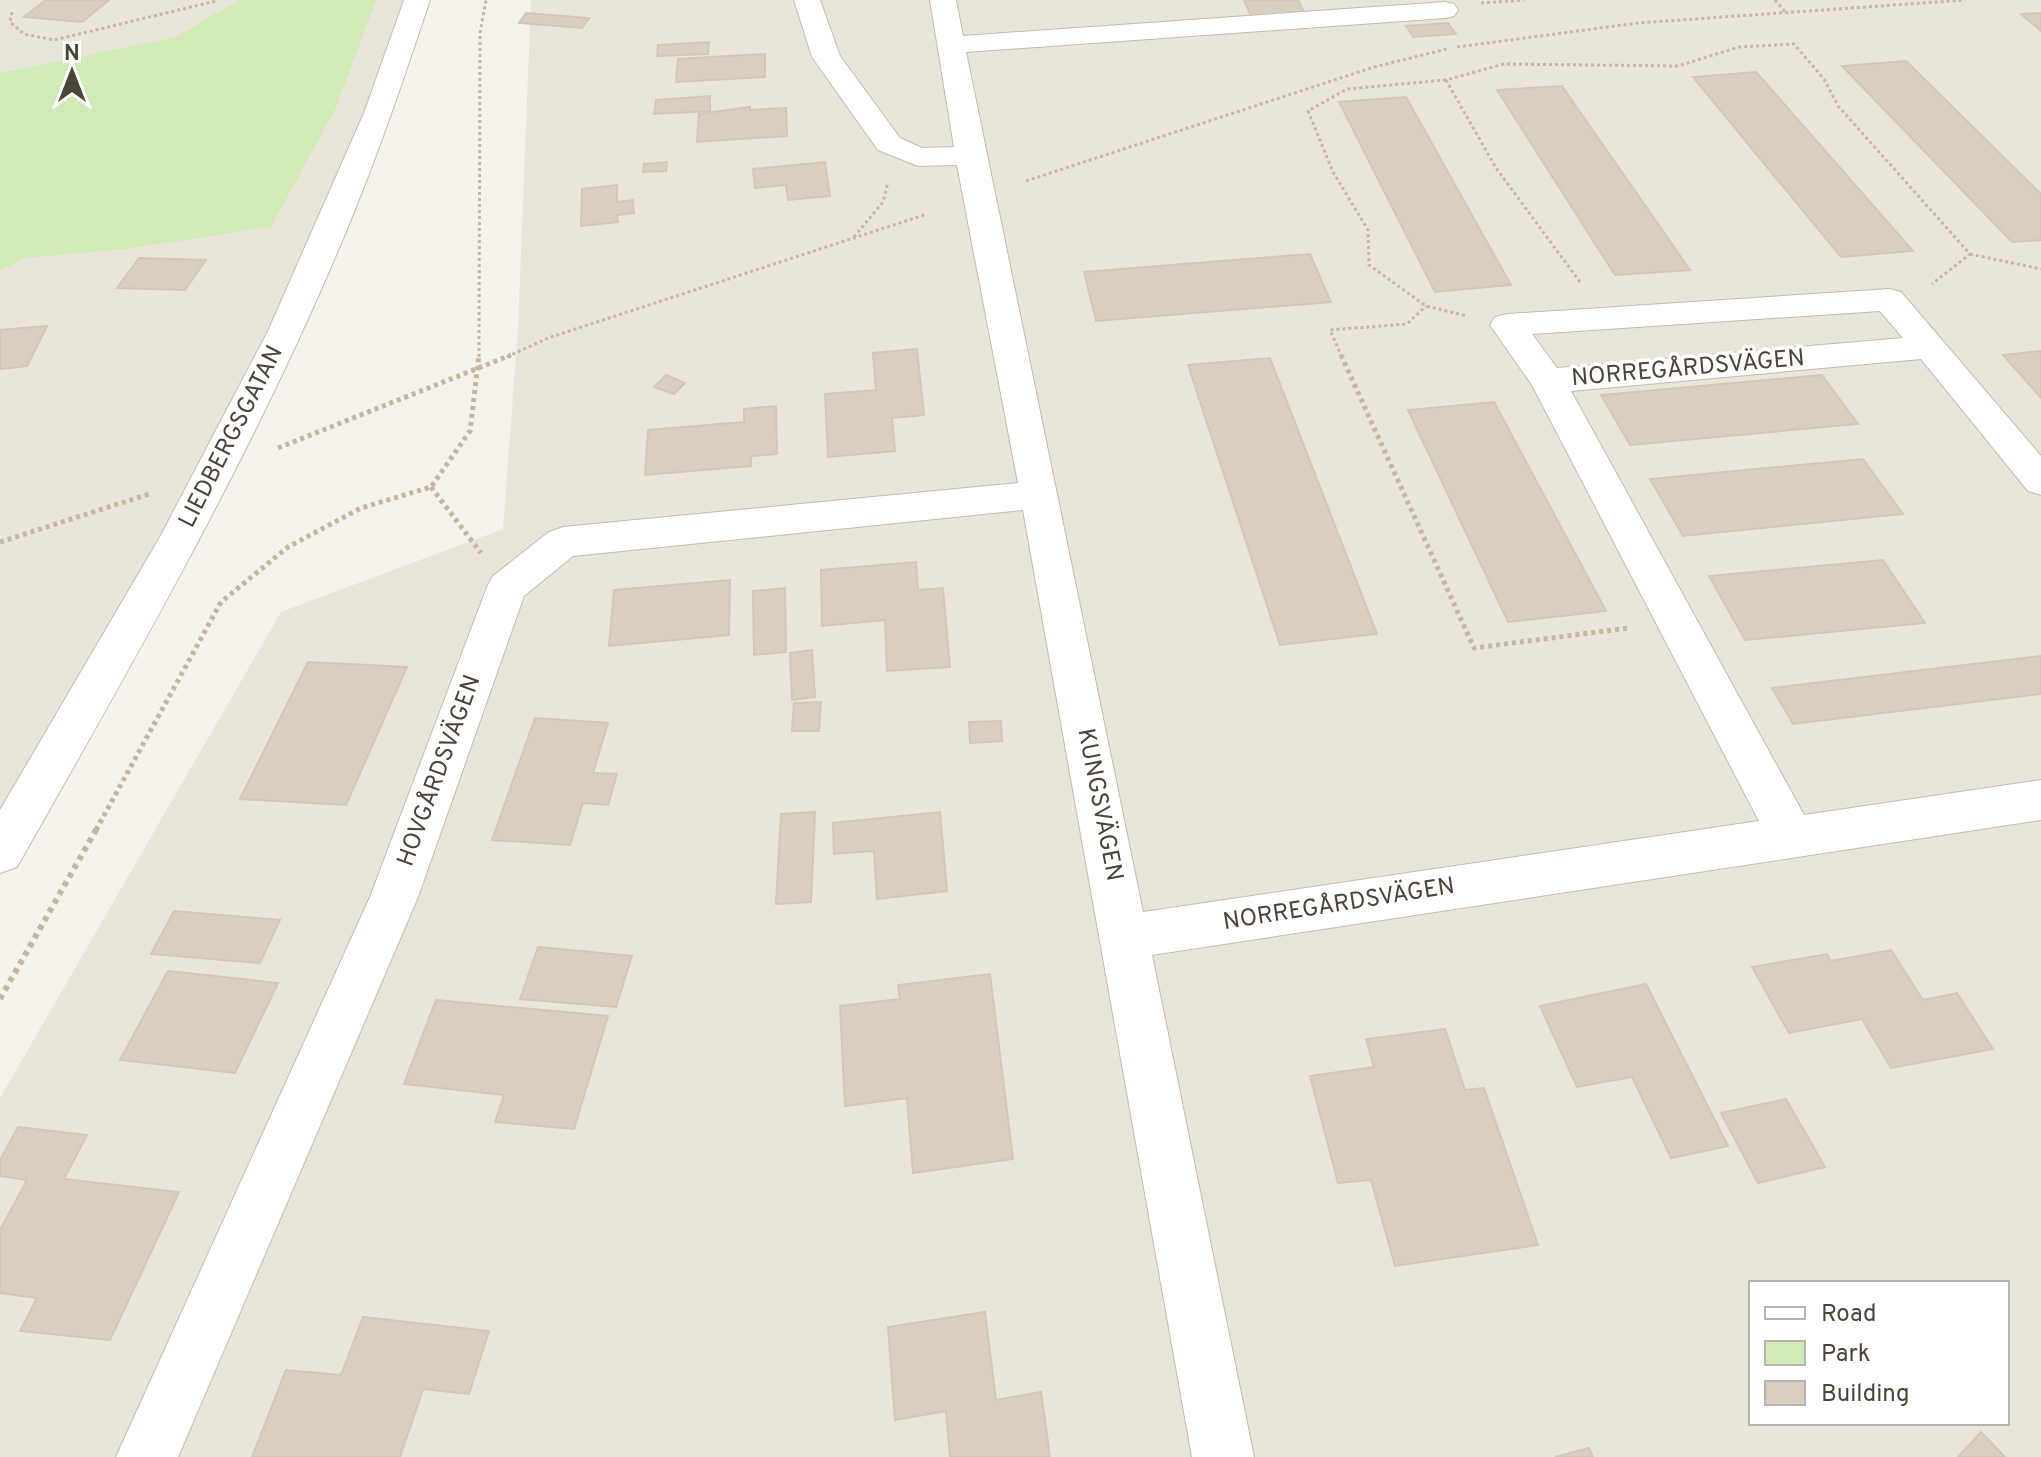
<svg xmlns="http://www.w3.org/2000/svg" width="2041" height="1457" font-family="Overpass,sans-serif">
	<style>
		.residential { fill: #eae5da; fill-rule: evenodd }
		.green { fill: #d2eab5 }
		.building { fill: #d8cfc1; stroke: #d3c7b4; stroke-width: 2 }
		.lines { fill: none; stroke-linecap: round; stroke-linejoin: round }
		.minor-casing { stroke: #c2bbae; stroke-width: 2 }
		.path-far2 { stroke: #c4b79f; stroke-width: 3; stroke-dasharray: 3 3; stroke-linecap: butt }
		.path-far1 { stroke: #c4b79f; stroke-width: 5; stroke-dasharray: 4 4; stroke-linecap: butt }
		.path { stroke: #c4b79f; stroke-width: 6; stroke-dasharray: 5 5; stroke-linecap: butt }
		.minor { fill: #fff; fill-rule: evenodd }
		.labels { text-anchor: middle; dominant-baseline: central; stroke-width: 7; stroke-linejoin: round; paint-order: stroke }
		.street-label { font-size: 24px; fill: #4b4439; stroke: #fff }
	</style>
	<rect width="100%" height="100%" fill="#f6f3ec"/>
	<g class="residential">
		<path d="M0,0H417L361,160L0,852Z"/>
		<path d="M531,0H2041V1457H0V1098L281,612L503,529L518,328ZM1751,1283H2007V1423H1751Z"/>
	</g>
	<path class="green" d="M239,0H376L336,108L271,227L125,249L25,258L0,271V73L176,37Z"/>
	<g class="building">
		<path d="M46,0H109L82,22L24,17Z"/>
		<path d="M1244,0H1298L1304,13L1251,16Z"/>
		<path d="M526,13L589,18L582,28L519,23Z"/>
		<path d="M2041,13V31L2021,14Z"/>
		<path d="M1448,23L1456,34L1413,37L1406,26Z"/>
		<path d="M709,42L708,54L657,56L658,45Z"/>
		<path d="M765,54V77L676,82L678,59Z"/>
		<path d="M1906,61L2041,194V240L2012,242L1842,66Z"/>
		<path d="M1756,72L1913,251L1841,257L1693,77Z"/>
		<path d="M1562,86L1690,270L1615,275L1497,90Z"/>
		<path d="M710,96V111L654,114L656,100Z"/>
		<path d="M1406,97L1511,285L1435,292L1339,102Z"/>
		<path d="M750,107V110L786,108L787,136L697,142L699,114Z"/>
		<path d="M667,162L666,171L643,172L644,164Z"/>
		<path d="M825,162L830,196L788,200L786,185L755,188L753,169Z"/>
		<path d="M617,185V202L633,200L634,213L617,215L618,222L581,226L582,189Z"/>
		<path d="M1310,254L1331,302L1096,321L1084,272Z"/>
		<path d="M139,258L206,260L185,290L117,288Z"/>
		<path d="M47,326L27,366L0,369V330Z"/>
		<path d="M917,349L924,415L892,418L895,451L828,457L825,394L876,390L873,353Z"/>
		<path d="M2041,351V398L2003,355Z"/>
		<path d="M1270,358L1377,634L1280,645L1188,365Z"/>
		<path d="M666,375L685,383L674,394L654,387Z"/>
		<path d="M1822,375L1858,424L1630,445L1601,395Z"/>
		<path d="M1494,402L1606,611L1508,622L1408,410Z"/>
		<path d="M776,406L777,454L751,456V466L645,475L648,430L744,422V409Z"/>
		<path d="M1863,459L1903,514L1683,536L1650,479Z"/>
		<path d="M1883,560L1925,623L1745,640L1709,576Z"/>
		<path d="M916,562L918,590L943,588L950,667L887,671L885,620L822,626L821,570Z"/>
		<path d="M730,580L729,635L609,646L614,590Z"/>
		<path d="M785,588L786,652L754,655L753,591Z"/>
		<path d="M812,650L815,697L792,700L790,653Z"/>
		<path d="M2041,656V694L1793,724L1772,688Z"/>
		<path d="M308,662L407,667L346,805L240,799Z"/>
		<path d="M821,702L819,731H792L794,703Z"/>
		<path d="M535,718L608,723L593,773L617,774L608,805L583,803L570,845L492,840Z"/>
		<path d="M1001,721L1002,741L970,743L969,722Z"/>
		<path d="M815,812L811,902L776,904L781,814Z"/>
		<path d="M940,812L947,891L877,899L874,851L834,854L833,823Z"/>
		<path d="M174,911L280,920L260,963L151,954Z"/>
		<path d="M538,947L632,956L616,1007L520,999Z"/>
		<path d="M1891,950L1923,1000L1957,993L1993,1049L1891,1068L1862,1019L1789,1033L1752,967L1827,954L1831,961Z"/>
		<path d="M168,971L278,983L235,1073L120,1060Z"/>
		<path d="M990,974L1013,1159L913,1173L907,1098L845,1106L840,1006L900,999L898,985Z"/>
		<path d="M1646,984L1728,1146L1671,1158L1632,1077L1577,1087L1540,1006Z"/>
		<path d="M436,1000L608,1016L574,1129L495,1122L504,1095L404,1084Z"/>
		<path d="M1445,1029L1465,1090L1484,1088L1538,1245L1395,1266L1371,1180L1338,1183L1310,1076L1374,1067L1366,1039Z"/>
		<path d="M1786,1099L1825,1167L1758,1183L1721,1113Z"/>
		<path d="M18,1127L87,1135L64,1179L179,1192L110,1340L20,1331L37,1298L0,1293V1230L27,1180L0,1176V1160Z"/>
		<path d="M985,1312L996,1400L1041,1392L1050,1457H950L946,1411L895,1420L888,1327Z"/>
		<path d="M363,1317L489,1331L469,1394L423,1389L400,1457H252L286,1370L341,1375Z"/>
		<path d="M1981,1432L2005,1457H1958Z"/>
		<path d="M1589,1448L1593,1457H1555Z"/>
	</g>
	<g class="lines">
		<defs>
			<g id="minor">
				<path d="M404,0H430C405,75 380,149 350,222C258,446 136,657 17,867L0,873V810L160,537L268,331L364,113Z"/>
				<path d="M794,0H820L840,56L900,138L922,148L954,147L930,0H956L963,36L1445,2L1454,4L1458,10L1454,16L1445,18L966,52L1143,912L1759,821L1532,385L1490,325L1495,317L1507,314L1889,289L1901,292L2041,456V495L2028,491L1921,359L1571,391L1804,815L2041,780V820L1152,955L1254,1457H1192L1023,510L573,556L524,596L418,897L178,1457H116L370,897L487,587L493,576L549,532L563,527L1018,483L957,165L918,166L878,150L812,57ZM1880,311L1903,338L1557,368L1532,334Z"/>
			</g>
		</defs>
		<use href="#minor" class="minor-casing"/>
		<g class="path-far2">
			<path d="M1775,0L1786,13"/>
			<path d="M1481,3L1524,0"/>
			<path d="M12,12L10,22L24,34L54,40L216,1"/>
			<path d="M1457,47L1638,23L1965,0"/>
			<path d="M1446,80L1347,89L1308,111L1333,172L1368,230L1369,265L1426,306L1467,316"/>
			<path d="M1026,181L1374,67L1447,49"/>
			<path d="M854,237L883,202L888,182"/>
			<path d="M1970,254L2041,269"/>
			<path d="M1580,282L1496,168L1446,80L1504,64L1678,66L1739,47L1794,44L1824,79L1838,106L1970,254L1932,284"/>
			<path d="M479,357L480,33L486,0"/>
			<path d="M507,357L548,338L924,215"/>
			<path d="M1342,357L1330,330L1407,324L1426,306"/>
		</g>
		<g class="path-far1">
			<path d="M1341,355L1474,648L1628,628"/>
			<path d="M278,448L511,355"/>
			<path d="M431,487L481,553"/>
			<path d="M0,542L149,494"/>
			<path d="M96,830L221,602L288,547L361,508L431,487L470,431L479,355"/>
		</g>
		<path class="path" d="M0,999L97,828"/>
		<use href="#minor" class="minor"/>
	</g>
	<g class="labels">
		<g class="street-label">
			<text transform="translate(1688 369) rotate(-5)">NORREGÅRDSVÄGEN</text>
			<text transform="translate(232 437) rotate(-63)">LIEDBERGSGATAN</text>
			<text transform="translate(440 771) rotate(-70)">HOVGÅRDSVÄGEN</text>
			<text transform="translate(1099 805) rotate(79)">KUNGSVÄGEN</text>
			<text transform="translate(1339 905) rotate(-9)">NORREGÅRDSVÄGEN</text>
		</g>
	</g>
	<rect x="1749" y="1281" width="260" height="144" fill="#ffffff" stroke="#b7b4b0" stroke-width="2"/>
	<rect x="1765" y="1307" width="40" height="12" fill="#ffffff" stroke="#b7b4b0" stroke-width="2"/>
	<text x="1821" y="1321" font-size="24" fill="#4b4439">Road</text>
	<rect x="1765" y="1341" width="40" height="24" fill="#d2eab5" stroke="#b7b4b0" stroke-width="2"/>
	<text x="1821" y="1361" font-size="24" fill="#4b4439">Park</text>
	<rect x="1765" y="1381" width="40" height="24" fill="#d8cfc1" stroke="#b7b4b0" stroke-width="2"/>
	<text x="1821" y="1401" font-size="24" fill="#4b4439">Building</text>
	<g transform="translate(72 72)" stroke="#ffffff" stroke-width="6" paint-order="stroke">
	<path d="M0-6L14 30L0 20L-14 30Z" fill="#4b4439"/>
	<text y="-12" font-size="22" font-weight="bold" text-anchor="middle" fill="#4b4439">N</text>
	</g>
</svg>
